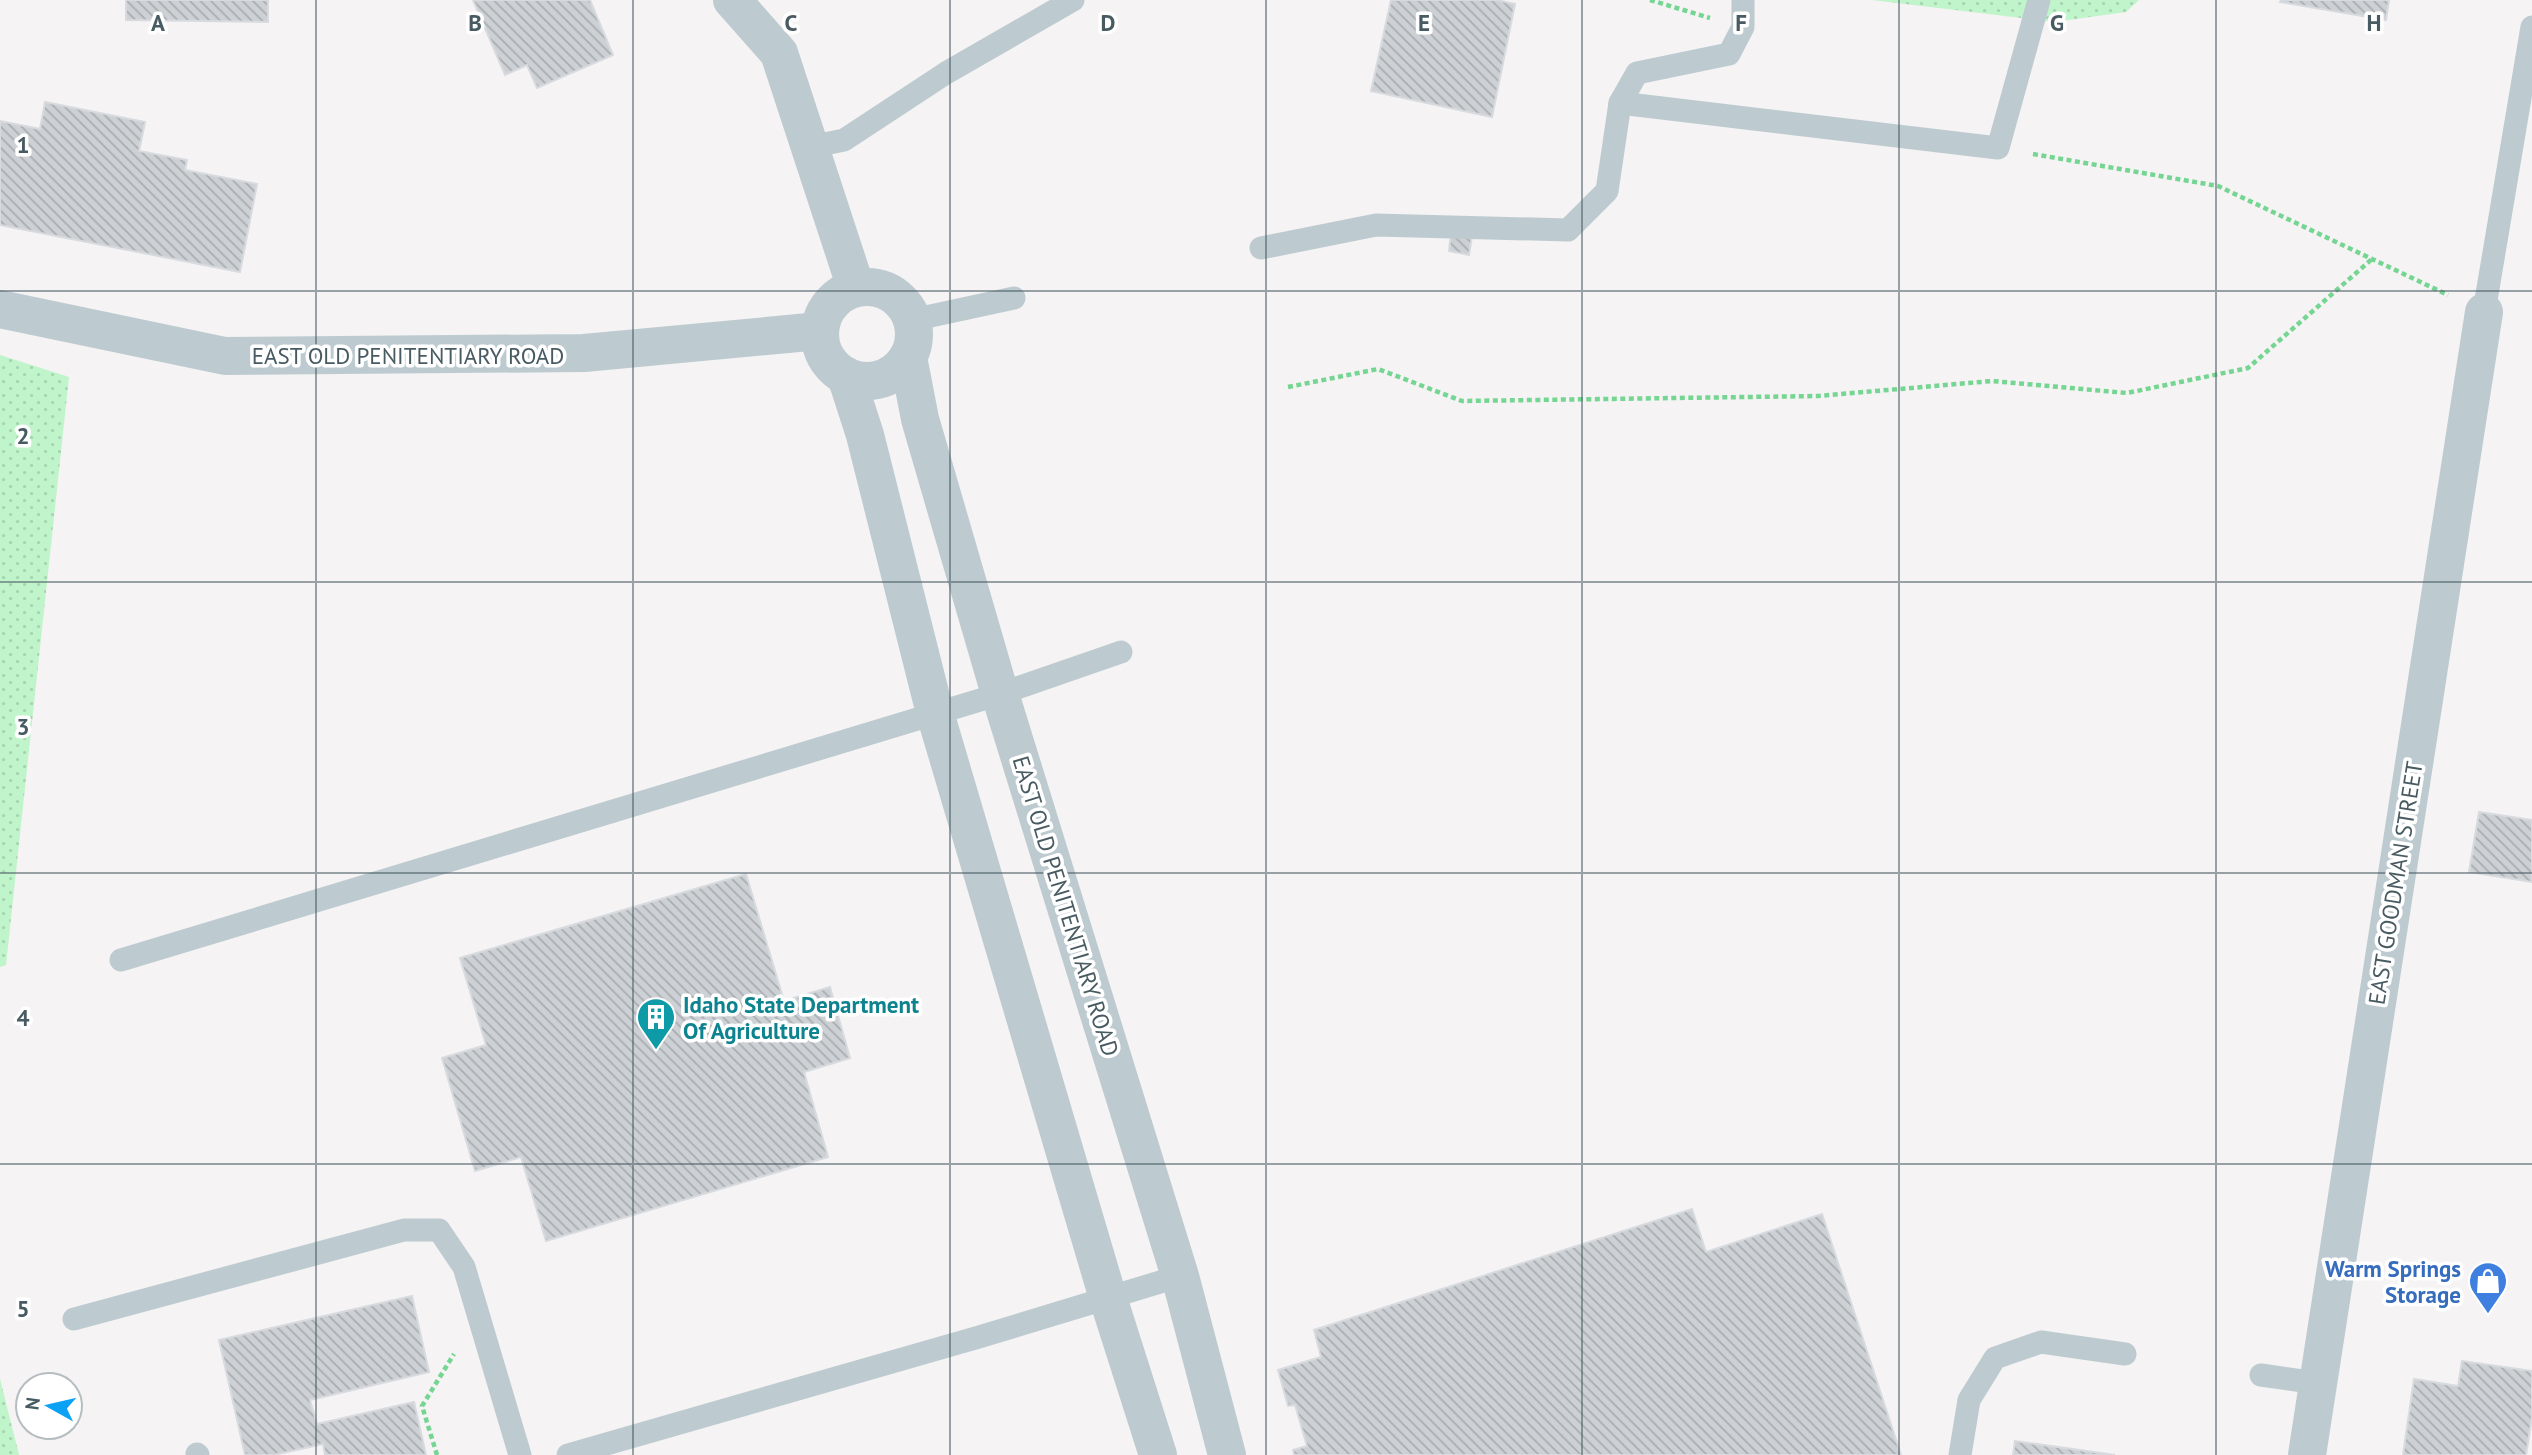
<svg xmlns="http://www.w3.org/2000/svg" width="2532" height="1455" font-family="'PT Sans',sans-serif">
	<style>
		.park { fill: url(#park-dots) }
		.building { fill: url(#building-back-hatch); stroke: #d7dade; stroke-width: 2 }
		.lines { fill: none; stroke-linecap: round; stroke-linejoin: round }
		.path { stroke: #75d592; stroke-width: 4.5; stroke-dasharray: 5 3.5; stroke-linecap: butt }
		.service { stroke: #bdcbd0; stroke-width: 23 }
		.minor { stroke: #bdcbd0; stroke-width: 38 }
		.grid { fill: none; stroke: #495b62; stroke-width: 2; stroke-opacity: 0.55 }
		.labels { text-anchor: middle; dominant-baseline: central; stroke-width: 7; stroke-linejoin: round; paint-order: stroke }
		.street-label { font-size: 23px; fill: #495b62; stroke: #fff }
		.culture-label { font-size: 23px; font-weight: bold; fill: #0d838f; stroke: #fff; text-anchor: start }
		.shop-label { font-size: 23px; font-weight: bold; fill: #366cbe; stroke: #fff; text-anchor: end }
		.grid-label { font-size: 23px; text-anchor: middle; font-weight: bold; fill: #495b62; stroke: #fff; stroke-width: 7; stroke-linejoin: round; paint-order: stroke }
	</style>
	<defs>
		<pattern id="park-dots" width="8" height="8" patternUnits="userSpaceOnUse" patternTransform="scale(1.75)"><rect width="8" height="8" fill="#c0f4ca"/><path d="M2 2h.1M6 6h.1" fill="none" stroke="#a6d3b0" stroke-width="1.8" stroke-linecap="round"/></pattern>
		<pattern id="building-back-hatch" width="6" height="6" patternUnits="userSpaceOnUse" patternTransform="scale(1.75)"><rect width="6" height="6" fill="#cdd1d5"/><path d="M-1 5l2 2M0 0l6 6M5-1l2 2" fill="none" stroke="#a8adb0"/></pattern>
	</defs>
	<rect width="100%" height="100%" fill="#f5f3f3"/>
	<g class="park">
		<path d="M1872,0H2139L2126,12L2054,22Z"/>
		<path d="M0,355L69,377L6,965L0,967Z"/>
		<path d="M0,1379L19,1455H0Z"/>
	</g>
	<g class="building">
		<path d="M126,0H268V22L126,20Z"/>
		<path d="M473,0H590L613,55L537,88L527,65L505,75Z"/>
		<path d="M1391,0H1497L1515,4L1492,117L1371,91Z"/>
		<path d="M2281,0H2389L2386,20L2280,2Z"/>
		<path d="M45,102L145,122L139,151L187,160L185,170L257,184L240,272L0,225V121L40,129Z"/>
		<path d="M1451,232L1472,236L1469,255L1449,251Z"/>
		<path d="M2479,812L2532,820V882L2469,872Z"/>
		<path d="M746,874L784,1001L830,987L850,1058L804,1072L828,1157L546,1241L521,1157L475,1171L442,1058L486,1045L460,958Z"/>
		<path d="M1692,1209L1706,1252L1822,1214L1901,1455H1294L1293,1450L1307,1446L1295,1405L1288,1406L1278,1370L1321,1357L1314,1330Z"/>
		<path d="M412,1296L429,1372L310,1400L317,1424L414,1402L426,1455H325L323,1444L274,1455H245L219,1340Z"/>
		<path d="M2462,1361L2532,1371V1417L2526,1455H2403L2414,1379L2458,1386Z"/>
		<path d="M2015,1441L2115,1455H2013Z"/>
	</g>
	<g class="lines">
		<g class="path">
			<path d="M1650,0L1710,18"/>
			<path d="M2033,154L2218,186L2448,295"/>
			<path d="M1288,387L1378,369L1462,401L1818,396L1992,381L2127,393L2248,368L2372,259"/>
			<path d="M437,1455L422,1406L454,1354"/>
		</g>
		<g class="service">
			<path d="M1620,103L1998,148L2039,0"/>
			<path d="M810,147L844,140L946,73L1073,0"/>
			<path d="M1261,248L1376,225L1568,230L1607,191L1620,103L1637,73L1729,54L1743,27V0"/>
			<path d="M2484,312L2532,27"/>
			<path d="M912,320L1014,298"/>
			<path d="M121,960L1000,694L1121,652"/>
			<path d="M74,1319L404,1230H439L464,1267L520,1455"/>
			<path d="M2261,1375L2317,1383"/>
			<path d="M197,1454L198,1455"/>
			<path d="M568,1455L979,1337L1180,1276"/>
			<path d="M1960,1455L1969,1400L1995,1358L2041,1342L2125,1354"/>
		</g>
		<g class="minor">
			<path d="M732,0L779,53L856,288"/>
			<circle cx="867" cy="334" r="47"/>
			<path d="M0,309L225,356L584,353L820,331"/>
			<path d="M908,357L920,419L1000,694L1180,1276L1227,1455"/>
			<path d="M846,376L865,435L935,713L1108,1298L1158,1455"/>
			<path d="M2307,1455L2484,312"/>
		</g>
	</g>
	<path class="grid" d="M316,0V1455M633,0V1455M950,0V1455M1266,0V1455M1582,0V1455M1899,0V1455M2216,0V1455M0,291H2532M0,582H2532M0,873H2532M0,1164H2532"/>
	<defs>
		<symbol id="building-pin" viewBox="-11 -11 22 30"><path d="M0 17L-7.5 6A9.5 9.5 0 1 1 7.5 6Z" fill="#0f9aa8" stroke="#fff"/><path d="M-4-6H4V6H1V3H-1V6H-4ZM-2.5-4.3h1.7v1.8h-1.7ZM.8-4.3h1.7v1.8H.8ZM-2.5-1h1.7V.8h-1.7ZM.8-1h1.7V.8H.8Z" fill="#fff"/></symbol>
		<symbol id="shop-pin" viewBox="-11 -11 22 30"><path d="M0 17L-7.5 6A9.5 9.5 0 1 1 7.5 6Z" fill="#3f7fe0" stroke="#fff"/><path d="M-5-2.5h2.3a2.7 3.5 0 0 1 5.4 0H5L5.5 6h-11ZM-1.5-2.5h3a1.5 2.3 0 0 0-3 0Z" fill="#fff"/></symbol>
	</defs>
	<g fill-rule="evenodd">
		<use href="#building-pin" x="634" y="995" width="44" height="60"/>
		<use href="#shop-pin" x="2466" y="1259" width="44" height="60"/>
	</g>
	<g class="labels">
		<g class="street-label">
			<text x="408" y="355">EAST OLD PENITENTIARY ROAD</text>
			<text transform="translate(2395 883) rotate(-81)">EAST GOODMAN STREET</text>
			<text transform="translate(1066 906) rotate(73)">EAST OLD PENITENTIARY ROAD</text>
		</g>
		<g class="culture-label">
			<text x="683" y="1004">Idaho State Department<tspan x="683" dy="26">Of Agriculture</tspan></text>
		</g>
		<g class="shop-label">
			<text x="2461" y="1268">Warm Springs<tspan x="2461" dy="26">Storage</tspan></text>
		</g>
	</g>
	<g class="grid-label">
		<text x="158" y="31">A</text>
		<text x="475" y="31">B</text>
		<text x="791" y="31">C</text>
		<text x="1108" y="31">D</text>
		<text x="1424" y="31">E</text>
		<text x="1741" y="31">F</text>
		<text x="2057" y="31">G</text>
		<text x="2374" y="31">H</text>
		<text x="23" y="153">1</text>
		<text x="23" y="444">2</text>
		<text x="23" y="735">3</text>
		<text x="23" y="1026">4</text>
		<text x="23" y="1317">5</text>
	</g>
	<g transform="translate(49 1406) rotate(278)"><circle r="33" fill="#ffffff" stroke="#b6bdc0" stroke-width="2"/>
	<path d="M0-5L12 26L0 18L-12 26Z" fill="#0da1f5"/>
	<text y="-10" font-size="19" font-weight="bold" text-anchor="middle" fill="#495b62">N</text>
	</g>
</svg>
